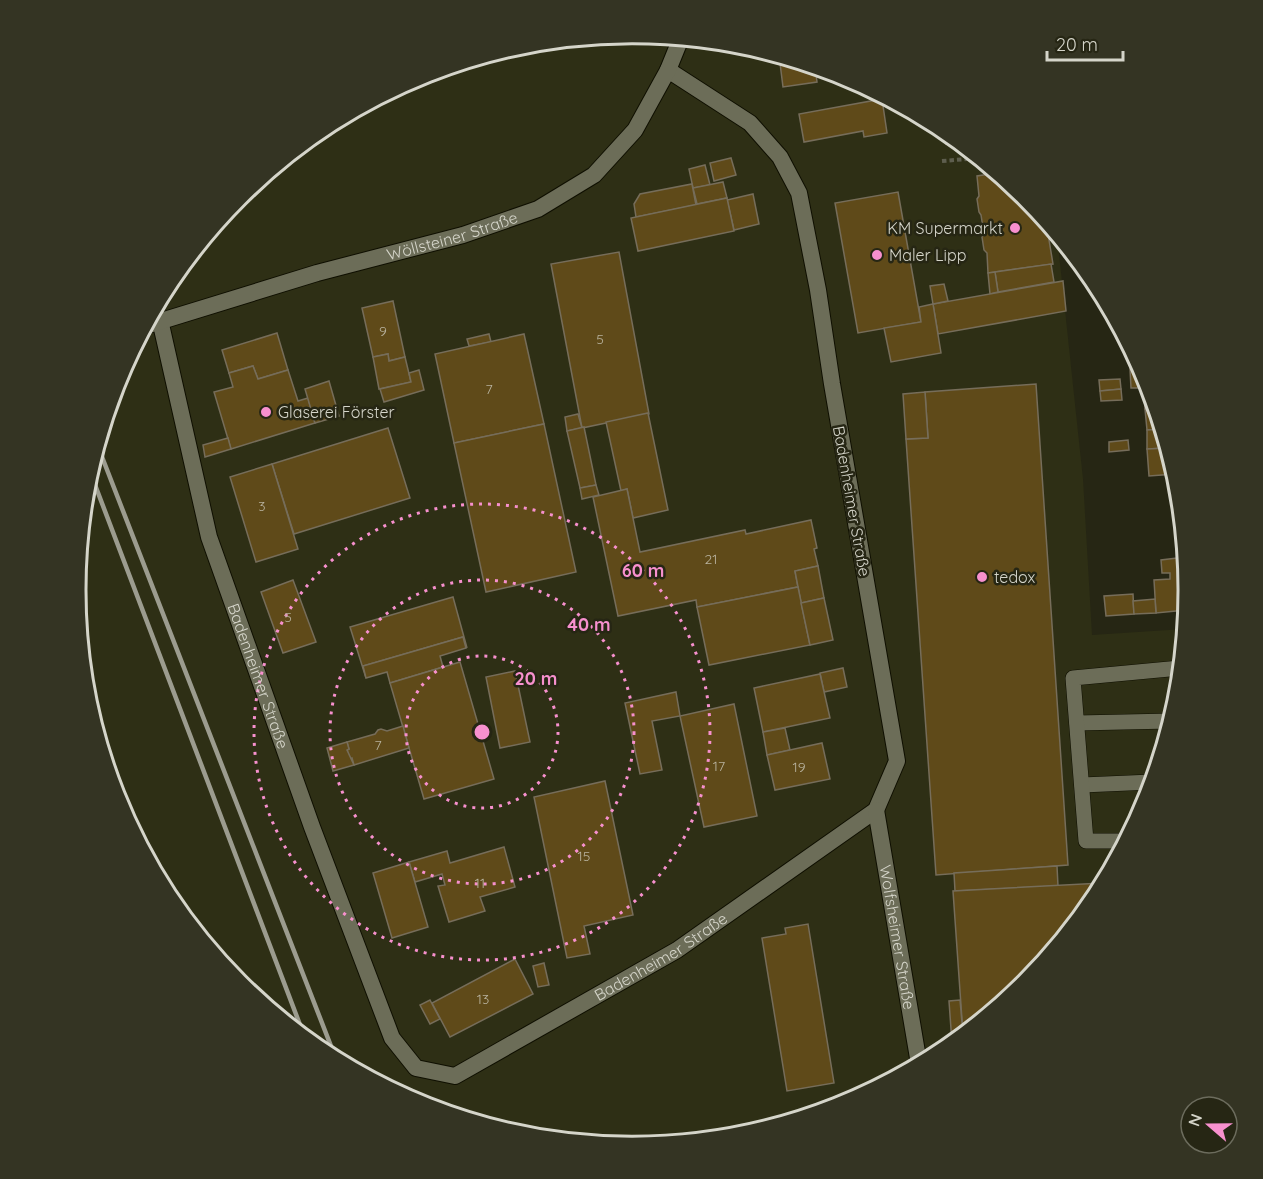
<svg xmlns="http://www.w3.org/2000/svg" width="1263" height="1179" font-family="Quicksand,sans-serif">
	<style>
		.built { fill: #2e2f15 }
		.building { fill: #5f4a19; stroke: #766d5a; stroke-width: 1.5 }
		.lines { fill: none; stroke-linecap: round; stroke-linejoin: round }
		.service-casing { stroke: #0f0f01; stroke-width: 16 }
		.minor-casing { stroke: #0f0f01; stroke-width: 18 }
		.path { stroke: #5e5e4e; stroke-width: 4; stroke-dasharray: 4.5 3; stroke-linecap: butt }
		.service { stroke: #6c6d58; stroke-width: 15 }
		.minor { stroke: #6c6d58; stroke-width: 16 }
		.rail { stroke: #9c9c8f; stroke-width: 4.5 }
		.ring { fill: none; stroke: #f790ce; stroke-width: 3; stroke-dasharray: 3 6 }
		.poi-dot { fill: #f790ce; stroke: #262614; stroke-width: 2 }
		.labels { text-anchor: middle; dominant-baseline: central; stroke-width: 5; stroke-linejoin: round; paint-order: stroke }
		.number-label { font-size: 14px; fill: #b8b29e }
		.poi-label { font-size: 16px; fill: #d5d5ca; stroke: #262614; text-anchor: start }
		.street-label { font-size: 16px; fill: #d5d5ca; stroke: #262614 }
		.rim { fill: none; stroke: #d5d5ca; stroke-width: 3 }
		.centre { fill: #f790ce; stroke: #262614; stroke-width: 3 }
		.ring-label { font-size: 18px; text-anchor: middle; font-weight: bold; fill: #f790ce; stroke: #262614; stroke-width: 5; stroke-linejoin: round; paint-order: stroke }
	</style>
	<rect width="100%" height="100%" fill="#262614"/>
	<path class="built" d="M632,33L740,44L845,75L941,127L1025,196L1057,235L1083,479L1092,635L1184,629L1177,698L1146,803L1094,899L1025,983L940,1052L844,1104L740,1135L631,1146L523,1135L418,1104L322,1052L238,983L169,898L117,802L86,698L75,589L86,481L117,376L169,280L238,196L323,127L419,75L523,44Z"/>
	<g class="building">
		<path d="M779,55L815,66L817,82L783,87Z"/>
		<path d="M882,99L887,133L864,137L863,131L804,142L799,114Z"/>
		<path d="M946,131L960,143L946,144Z"/>
		<path d="M731,158L736,175L714,181L710,163Z"/>
		<path d="M705,165L710,185L693,188L689,169Z"/>
		<path d="M997,173L1025,196L1046,222L1053,264L988,273L987,253L984,250L982,237L984,234L981,215L979,212L977,199L979,196L977,176Z"/>
		<path d="M723,182L727,198L697,204L693,188Z"/>
		<path d="M692,184L696,205L636,217L634,204L640,194Z"/>
		<path d="M898,192L921,322L858,333L835,203Z"/>
		<path d="M753,194L759,224L734,230L727,200Z"/>
		<path d="M727,198L734,231L638,251L631,218Z"/>
		<path d="M619,252L649,414L582,428L551,264Z"/>
		<path d="M1051,264L1054,282L998,292L995,272Z"/>
		<path d="M995,272L998,292L990,294L988,273Z"/>
		<path d="M1063,281L1066,311L938,334L933,304Z"/>
		<path d="M944,284L948,301L933,304L930,286Z"/>
		<path d="M393,301L405,357L389,361L388,354L373,357L362,308Z"/>
		<path d="M933,304L941,353L891,362L884,328L921,322L919,307Z"/>
		<path d="M277,333L288,370L258,379L253,366L229,373L222,350Z"/>
		<path d="M489,334L491,342L469,346L467,339Z"/>
		<path d="M524,334L544,424L454,443L435,354Z"/>
		<path d="M388,354L389,361L405,357L411,382L379,389L373,357Z"/>
		<path d="M253,366L258,379L288,370L298,401L308,398L315,423L231,449L214,392L233,387L229,373Z"/>
		<path d="M1130,369H1141L1144,388H1131Z"/>
		<path d="M419,370L424,390L384,402L380,389L411,382L409,373Z"/>
		<path d="M1143,371L1146,377L1149,387L1144,388Z"/>
		<path d="M1120,379L1121,389L1100,391L1099,380Z"/>
		<path d="M329,381L339,416L315,423L305,389Z"/>
		<path d="M1036,384L1068,865L936,875L906,439L928,438L925,392Z"/>
		<path d="M1149,387L1155,408L1145,409L1144,388Z"/>
		<path d="M1121,389L1122,400L1101,401L1100,391Z"/>
		<path d="M925,392L928,438L906,439L903,394Z"/>
		<path d="M1155,408L1162,429L1147,430L1145,409Z"/>
		<path d="M648,413L668,510L633,518L627,489L621,491L606,422Z"/>
		<path d="M578,414L582,428L567,431L565,417Z"/>
		<path d="M544,424L576,572L486,592L454,443Z"/>
		<path d="M584,427L596,485L580,488L567,431Z"/>
		<path d="M388,428L410,498L294,534L272,464Z"/>
		<path d="M1162,429L1167,448L1147,449V430Z"/>
		<path d="M228,438L231,449L205,457L203,445Z"/>
		<path d="M1128,440L1129,450L1109,452V442Z"/>
		<path d="M1167,448L1175,474L1149,476L1147,449Z"/>
		<path d="M272,464L298,549L256,562L230,477Z"/>
		<path d="M596,485L599,495L582,499L580,488Z"/>
		<path d="M627,489L640,552L745,530L746,534L811,520L817,548L814,549L818,566L795,571L798,587L697,607L696,600L618,616L593,497Z"/>
		<path d="M1185,557L1188,590L1186,610L1156,613L1154,580L1170,579V573H1162L1161,560Z"/>
		<path d="M818,566L824,598L801,603L795,571Z"/>
		<path d="M293,580L316,642L283,653L261,592Z"/>
		<path d="M798,587L810,645L709,665L697,607Z"/>
		<path d="M1133,594L1134,614L1106,616L1104,596Z"/>
		<path d="M453,597L467,648L463,637L363,666L366,678L350,627Z"/>
		<path d="M824,598L833,640L810,645L801,603Z"/>
		<path d="M1155,599L1156,613L1134,614L1133,601Z"/>
		<path d="M463,637L466,648L440,656L443,667L390,683L387,672L366,678L363,666Z"/>
		<path d="M460,662L494,779L424,799L390,683Z"/>
		<path d="M843,668L847,687L824,692L820,673Z"/>
		<path d="M515,671L530,742L500,748L486,677Z"/>
		<path d="M820,674L830,718L763,732L754,688Z"/>
		<path d="M676,692L680,716L652,721L662,770L640,774L625,703Z"/>
		<path d="M734,704L757,816L704,827L680,716Z"/>
		<path d="M403,726L409,748L354,765L352,758L350,759L347,750L349,749L347,742L375,734L378,730L381,729L387,731Z"/>
		<path d="M785,728L790,750L767,755L763,732Z"/>
		<path d="M347,742L349,749L347,750L354,765L333,771L327,748Z"/>
		<path d="M822,743L830,779L775,790L767,755Z"/>
		<path d="M605,781L633,915L584,926L590,954L567,958L534,797Z"/>
		<path d="M504,847L515,887L480,897L485,911L449,922L438,886L445,885L442,874L415,882L409,862L447,851L450,863Z"/>
		<path d="M409,862L428,927L392,938L373,873Z"/>
		<path d="M1057,866L1058,886L955,891L954,873Z"/>
		<path d="M1102,883L1094,899L1025,983L963,1034L953,891Z"/>
		<path d="M808,924L834,1083L787,1091L762,938L786,934L785,928Z"/>
		<path d="M515,959L533,994L450,1037L432,1003Z"/>
		<path d="M544,963L549,985L538,987L533,966Z"/>
		<path d="M430,1000L440,1019L430,1024L420,1005Z"/>
		<path d="M960,1000L963,1034L952,1043L949,1001Z"/>
	</g>
	<g class="lines">
		<defs>
			<g id="service">
				<path d="M1077,723L1171,721"/>
				<path d="M1082,785L1152,782"/>
				<path d="M1125,841H1086L1073,678L1180,668"/>
			</g>
			<g id="minor">
				<path id="s1" d="M160,320L209,537L312,827L392,1038L416,1068L455,1076L677,950L876,810L897,761L832,384L818,290L799,193L780,157L750,123L668,70"/>
				<path id="s2" d="M145,326L317,273L463,235L538,209L594,175L635,130L668,70L681,38"/>
				<path id="s3" d="M876,810L919,1064"/>
			</g>
		</defs>
		<use href="#service" class="service-casing"/>
		<use href="#minor" class="minor-casing"/>
		<path class="path" d="M942,161L979,158"/>
		<use href="#service" class="service"/>
		<use href="#minor" class="minor"/>
		<g class="rail">
			<path d="M97,444L336,1059"/>
			<path d="M89,469L305,1038"/>
		</g>
	</g>
	<g class="ring">
		<circle cx="482" cy="732" r="76"/>
		<circle cx="482" cy="732" r="152"/>
		<circle cx="482" cy="732" r="228"/>
	</g>
	<g class="poi-dot">
		<circle cx="1015" cy="228" r="6"/>
		<circle cx="877" cy="255" r="6"/>
		<circle cx="266" cy="412" r="6"/>
		<circle cx="982" cy="577" r="6"/>
	</g>
	<g class="labels">
		<g class="number-label">
			<text x="383" y="331">9</text>
			<text x="600" y="339">5</text>
			<text x="489" y="389">7</text>
			<text x="262" y="506">3</text>
			<text x="711" y="559">21</text>
			<text x="288" y="617">5</text>
			<text x="378" y="745">7</text>
			<text x="719" y="766">17</text>
			<text x="799" y="767">19</text>
			<text x="584" y="856">15</text>
			<text x="480" y="883">11</text>
			<text x="483" y="999">13</text>
		</g>
		<g class="poi-label">
			<text x="1003" y="228" text-anchor="end">KM Supermarkt</text>
			<text x="889" y="255">Maler Lipp</text>
			<text x="278" y="412">Glaserei Förster</text>
			<text x="994" y="577">tedox</text>
		</g>
		<g class="street-label">
			<text stroke="none"><textPath href="#s2" startOffset="320">Wöllsteiner Straße</textPath></text>
			<text transform="translate(852 501) rotate(80)">Badenheimer Straße</text>
			<text stroke="none"><textPath href="#s1" startOffset="370">Badenheimer Straße</textPath></text>
			<text stroke="none"><textPath href="#s3" startOffset="129">Wolfsheimer Straße</textPath></text>
			<text stroke="none"><textPath href="#s1" startOffset="1072">Badenheimer Straße</textPath></text>
		</g>
	</g>
	<path d="M0 0H1263V1179H0ZM86 590a546 546 0 1 1 1092 0a546 546 0 1 1-1092 0Z" fill="#343423" fill-rule="evenodd"/>
	<path class="rim" d="M86 590a546 546 0 1 1 1092 0a546 546 0 1 1-1092 0Z"/>
	<circle cx="482" cy="732" r="9" class="centre"/>
	<g class="ring-label">
		<text x="643" y="577">60 m</text>
		<text x="589" y="631">40 m</text>
		<text x="536" y="685">20 m</text>
	</g>
	<g transform="translate(1209 1125) rotate(290)"><circle r="28" fill="#262614" stroke="#6c6c5d" stroke-width="1.5"/>
	<path d="M0-4.5L10 22L0 15L-10 22Z" fill="#f790ce"/>
	<text y="-9" font-size="16" font-weight="bold" text-anchor="middle" fill="#d5d5ca">N</text>
	</g>
	<path d="M1047 51v9h76v-9" fill="none" stroke="#d5d5ca" stroke-width="3"/>
	<text x="1056" y="51" font-size="18" fill="#d5d5ca" stroke="#262614" stroke-width="4.5" paint-order="stroke">20 m</text>
</svg>
